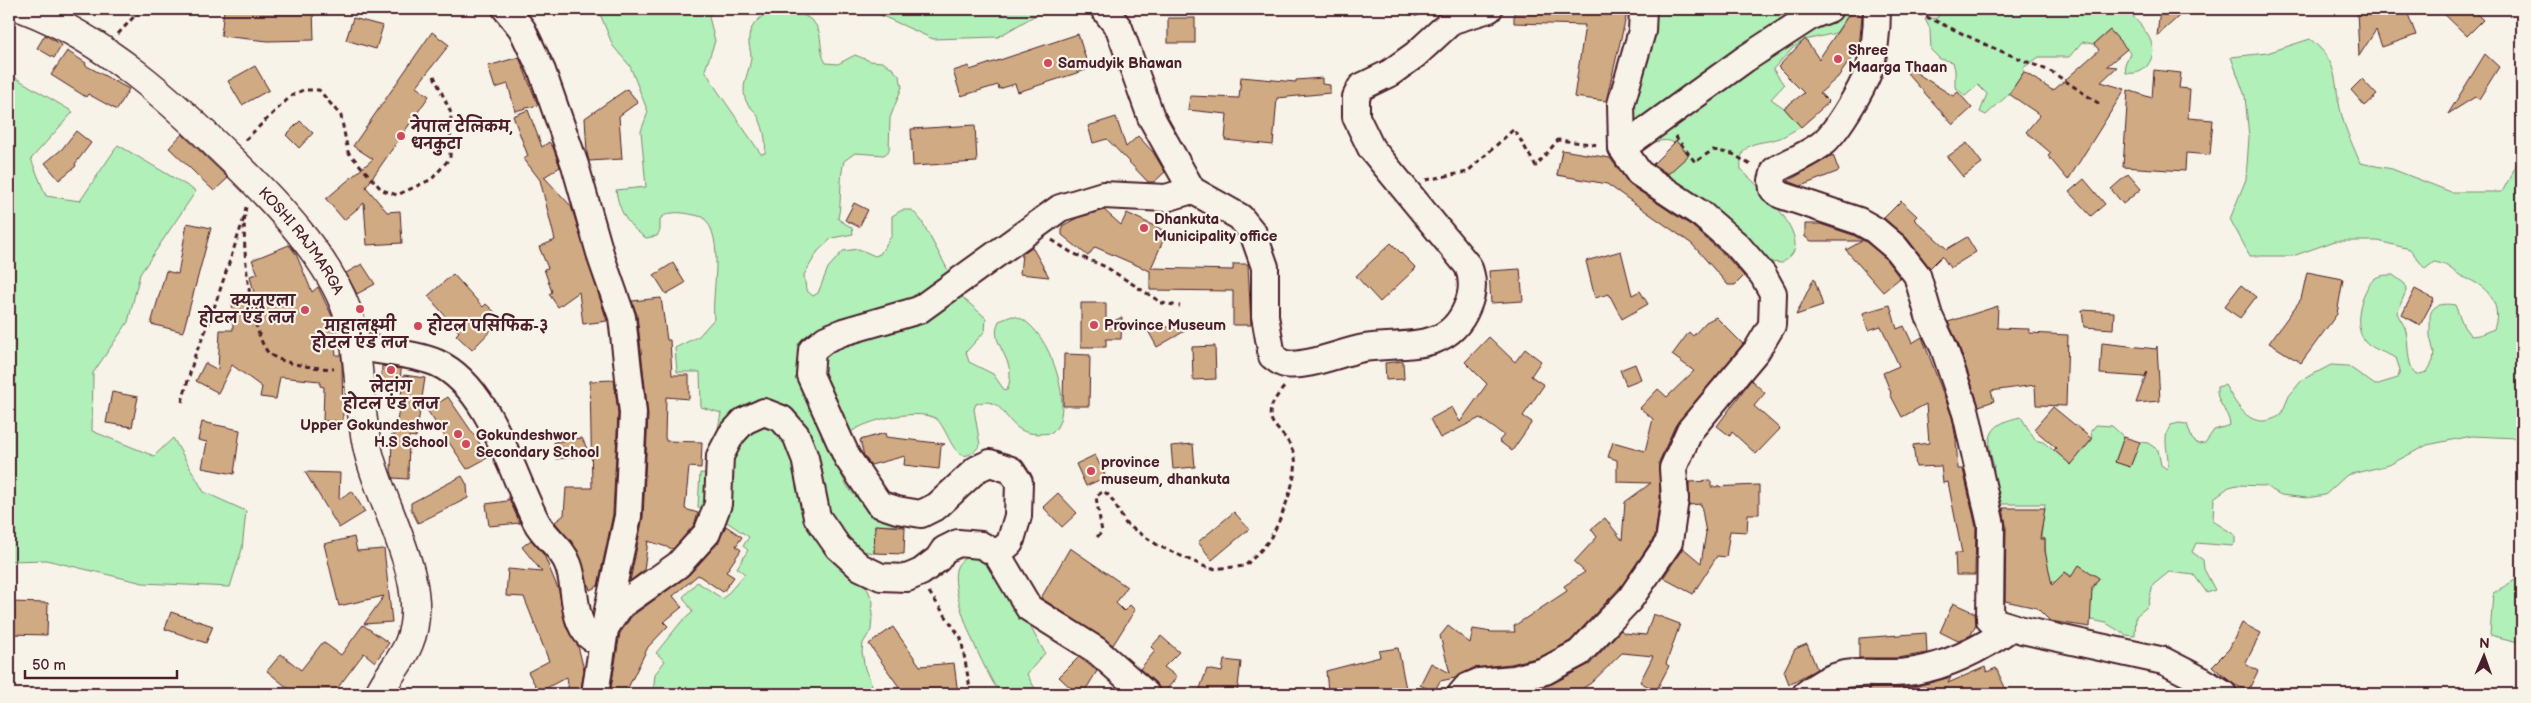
<svg xmlns="http://www.w3.org/2000/svg" width="2531" height="703" font-family="'Balsamiq Sans','Playpen Sans Deva',sans-serif">
	<style>
		.green { fill: #b1f0b8; stroke: #7e8872 }
		.building { fill: #d0aa82; stroke: #4a1f2b }
		.lines { fill: none; stroke-linecap: round; stroke-linejoin: round }
		.minor-casing { stroke: #4a1f2b; stroke-width: 30 }
		.major-casing { stroke: #4a1f2b; stroke-width: 31 }
		.path { stroke: #4a1f2b; stroke-width: 3; stroke-dasharray: 5 4; stroke-linecap: butt }
		.minor { stroke: #f7f3e8; stroke-width: 26 }
		.major { stroke: #f7f3e8; stroke-width: 28 }
		.poi-dot { fill: #d1495b; stroke: #f7f3e8; stroke-width: 2 }
		.labels { text-anchor: middle; dominant-baseline: central; stroke-width: 4.5; stroke-linejoin: round; paint-order: stroke }
		.poi-label { font-size: 15px; font-weight: bold; fill: #4a1f2b; stroke: #f7f3e8; text-anchor: start }
		.street-label { font-size: 15px; fill: #4a1f2b; stroke: #f7f3e8 }
	</style>
	<rect width="100%" height="100%" fill="#f7f3e8"/>
	<filter id="ink" filterUnits="userSpaceOnUse"><feTurbulence type="fractalNoise" baseFrequency=".02" numOctaves="2"/><feDisplacementMap in="SourceGraphic" scale="10" xChannelSelector="R" yChannelSelector="G"/><feConvolveMatrix kernelMatrix="1 2 1 2 8 2 1 2 1" color-interpolation-filters="sRGB"/></filter>
	<g filter="url(#ink)">
		<g class="green">
			<path d="M598,9H713L709,17L715,41L705,70L717,90L761,154L765,153C767,141 763,124 756,113C752,108 746,104 745,98C741,82 750,72 751,57C751,51 748,44 749,38C750,21 769,9 784,10C795,11 808,15 815,24C824,35 818,52 826,63L838,64L855,55L870,61L882,62L891,67L900,77L902,87L890,118L889,151L884,155L855,153L844,161C839,180 842,200 838,219L852,228L853,234L832,238L818,251L804,275L806,290L813,296L818,293L828,268L843,251L859,249L875,256L880,254L892,235V216L902,210H912L921,220L963,298L986,318L985,331L966,352L969,362L993,374L1005,391L1007,390C1020,359 987,345 999,321L1012,316C1046,318 1079,411 1052,433C1042,434 1030,435 1021,430C1003,420 1002,395 976,404L974,409L980,445C955,477 949,426 935,418C915,408 859,421 845,437C825,460 850,499 873,510C882,514 895,515 906,518L905,526L875,525L874,553L856,550L860,579L868,590L873,602L871,630L863,643L862,652L865,669L876,694H653L655,674L665,661L656,653L681,622L693,612L683,597L697,582L723,599L745,574L737,568L748,550L743,546L749,537L709,510L698,507L700,473L713,474L715,445L721,413L701,407L700,372H677L675,348L699,336L714,319C711,291 726,239 703,217C689,214 671,208 660,219V230L657,236L646,238C628,226 619,212 616,190L646,187L641,131L648,112L630,66L613,46Z"/>
			<path d="M867,9H1046L998,37L933,39Z"/>
			<path d="M1637,9H1852L1836,33L1805,40L1794,47L1773,69L1784,85L1771,99L1784,108L1801,127C1794,130 1787,135 1780,138C1759,145 1738,139 1741,170C1758,185 1796,222 1795,245C1795,253 1789,258 1782,263L1769,262L1671,183L1668,174L1688,155C1669,134 1664,140 1638,147L1631,131Z"/>
			<path d="M1943,9H2127C2139,25 2164,44 2147,66C2141,73 2134,74 2126,73L2125,64L2130,53L2110,30L2094,44L2082,42L2069,57H2039L2023,68L2024,72L2009,94L1986,115L1980,112L1987,94L1978,85L1965,96L1955,87V70L1953,62L1940,59L1931,50L1930,29L1925,19L1937,18Z"/>
			<path d="M2310,39C2342,65 2332,81 2342,116C2346,132 2354,147 2360,163L2392,169L2451,192H2502L2517,164L2519,126L2522,121V441L2517,438L2472,436L2427,445L2389,465L2347,475L2325,495L2307,498L2281,495L2265,486L2237,485L2229,487L2214,498L2213,521L2235,535V543L2232,546L2196,543L2192,552L2203,560L2204,569L2215,590L2207,593L2194,575L2169,572L2153,585L2148,606L2136,616L2135,636L2126,635L2106,623L2078,617L2099,578L2072,576L2065,572L2055,582L2047,581L2045,539L2041,537L2045,504H1997L1988,481L1994,466C1984,436 1990,423 2021,417L2035,440L2043,442L2071,464L2092,440L2091,431L2096,425L2112,426L2124,437L2115,462L2130,467L2140,442L2148,443L2158,450L2161,465L2167,469C2171,454 2160,440 2171,425L2179,423L2187,424L2192,439L2198,444L2205,443L2214,430L2230,425C2229,411 2215,402 2217,387L2225,385C2238,407 2251,433 2281,415L2289,396L2302,380L2331,365L2348,366L2375,385L2398,378L2400,370L2396,358C2386,353 2372,349 2365,341C2352,326 2361,291 2374,279C2379,275 2386,275 2393,275L2405,284L2406,291L2397,313C2399,318 2403,323 2405,328C2410,344 2405,361 2416,375L2427,372L2433,361L2434,353L2430,336V317C2431,304 2444,303 2455,305L2464,327L2471,336L2479,335L2494,329C2501,310 2493,293 2476,283C2470,279 2463,278 2458,274C2448,267 2446,264 2434,262L2425,269L2410,249L2378,241H2335L2293,256H2250L2230,219L2246,179L2249,137L2245,96L2231,57L2267,53Z"/>
			<path d="M9,74L73,112L31,159L46,196L80,201L118,145L196,191L140,274L128,322L93,373L92,431L154,456L173,438L204,492L246,511L242,549L230,587L143,583L46,560L9,561Z"/>
			<path d="M972,555L996,566L1045,653L1027,674L1038,694H1000C984,670 950,598 956,570C958,562 964,558 972,555Z"/>
			<path d="M2522,576V643L2490,635L2493,593Z"/>
		</g>
		<g class="building">
			<path d="M224,9H313L314,40L268,41L221,36Z"/>
			<path d="M1514,9H1628L1606,101L1574,97L1585,25L1514,23Z"/>
			<path d="M2160,9H2187L2157,36Z"/>
			<path d="M2357,9H2406L2416,35L2382,47L2376,30L2359,56Z"/>
			<path d="M2439,9H2472L2483,20L2467,36Z"/>
			<path d="M1852,10L1862,16L1859,48L1838,77L1820,93L1829,102L1801,127L1784,108L1804,93L1778,67L1805,39L1819,59Z"/>
			<path d="M353,18L383,26L376,49L346,40Z"/>
			<rect x="1168" y="18" width="27" height="25"/>
			<path d="M2110,30L2127,49L2107,66L2117,67L2101,82L2125,89L2068,180L2048,156L2051,153L2026,132L2040,115L2009,94L2024,72L2052,90L2055,89L2099,50L2094,44Z"/>
			<path d="M432,32L449,45L416,87L429,96L366,187L387,212L400,211L402,243L367,245L364,203L344,220L326,199L373,159L353,146Z"/>
			<path d="M1078,34L1089,69L1018,92L1015,84L999,89L998,85L961,96L953,71L969,66L970,70Z"/>
			<path d="M45,35L62,45L54,58L37,48Z"/>
			<path d="M67,51L86,63L85,65L129,89L117,110L88,94L86,97L51,75Z"/>
			<path d="M2485,54L2499,67L2479,99L2475,97L2448,114Z"/>
			<path d="M519,57L538,105L515,111L508,84L495,88L488,66Z"/>
			<path d="M255,66L269,90L242,105L228,81Z"/>
			<path d="M1910,69L1953,96L1958,92L1972,108L1953,125L1907,73Z"/>
			<path d="M2154,70L2181,73L2179,88L2190,89L2188,118L2213,120L2210,155L2186,153L2185,171L2123,167L2128,90L2152,98Z"/>
			<path d="M1241,77L1296,82V80L1322,78V84L1330,85V93L1277,98L1273,145L1225,140L1227,114L1188,110L1190,96L1239,98Z"/>
			<path d="M2362,79L2377,95L2365,106L2351,90Z"/>
			<path d="M627,89L638,102L619,116L622,159L589,161L587,153L585,118Z"/>
			<path d="M528,110L542,147L549,142L553,147L560,167L544,177L571,206L607,321L583,324L579,292L558,307L549,294L552,292L544,269L548,268L539,247L555,240L540,180L524,159L528,156L513,116Z"/>
			<path d="M1116,117L1126,147L1138,136L1153,152L1165,172L1154,182H1148L1107,139L1093,143L1088,126Z"/>
			<path d="M300,121L313,133L299,148L286,135Z"/>
			<path d="M975,125L977,162L913,166L911,129Z"/>
			<path d="M76,131L91,143L75,164L76,166L59,180L45,163L62,149Z"/>
			<path d="M182,134L228,178L214,191L169,148Z"/>
			<path d="M1676,141L1689,155L1668,174L1653,164Z"/>
			<path d="M1967,143L1982,163L1963,177L1947,157Z"/>
			<path d="M1562,150L1610,158L1630,185L1692,226L1726,256L1744,276L1735,285H1728L1692,244L1607,184L1557,175Z"/>
			<path d="M1833,155L1839,171L1801,186L1788,181Z"/>
			<path d="M2128,174L2141,189L2123,204L2111,189Z"/>
			<path d="M2084,179L2105,204L2091,216L2069,192Z"/>
			<path d="M1901,201L1917,216L1914,219L1947,249L1967,237L1976,252L1950,268L1942,256L1930,268L1907,238L1884,218Z"/>
			<path d="M854,203L868,210L859,227L845,220Z"/>
			<path d="M1104,210L1121,225L1127,213L1167,232L1151,268L1233,270V264H1248L1251,325H1233V291L1150,290V271L1095,247L1088,256L1062,235V226L1077,218Z"/>
			<path d="M187,223L211,228L183,332L151,324L166,271L178,274Z"/>
			<path d="M1805,224H1820L1853,235L1866,242L1884,257L1900,278L1883,292L1846,250L1862,241H1811L1805,237Z"/>
			<path d="M1391,243L1416,268L1380,302L1356,276Z"/>
			<path d="M289,245L296,254L312,292L318,287L332,316L336,355H341L342,364L343,421H323L324,387L320,386V381L280,377L276,399L260,397L262,387L232,365L217,395V392L196,381L205,363L218,370L220,330H233L232,294L254,293L250,276L258,274L252,260Z"/>
			<path d="M1032,247L1049,277L1020,274L1022,254Z"/>
			<path d="M1621,251L1632,295L1640,291L1648,304L1622,319L1609,294L1595,298L1586,261Z"/>
			<path d="M673,263L685,283L666,294L654,275Z"/>
			<path d="M362,264L375,284L357,294L346,273Z"/>
			<path d="M1520,269L1523,301L1491,303L1489,271Z"/>
			<path d="M2307,272L2343,279L2337,314L2301,363L2269,343L2301,299Z"/>
			<path d="M453,274L483,307L486,304L502,319L472,350L456,335L459,332L428,296Z"/>
			<path d="M1814,278L1823,306L1796,315Z"/>
			<path d="M2241,285L2256,297L2240,318L2224,307Z"/>
			<path d="M2415,289L2434,299L2420,325L2402,315Z"/>
			<path d="M661,298L667,340H670L672,375H689V399L666,397L665,437L666,441L702,442L701,468L689,467L685,509L698,513L694,525L673,549L648,541L644,570L630,581L643,517L648,414L637,315L632,301Z"/>
			<path d="M1081,303H1106V325L1122,317L1121,339H1106V347H1081Z"/>
			<path d="M1890,305L1897,329L1904,326L1912,343L1922,337L1952,417L1956,439L1958,469H1963L1976,527L1975,575H1956L1955,553H1962L1948,482L1943,483L1941,466L1916,467L1913,445L1929,443L1926,404L1902,417L1890,394L1891,393L1883,373L1899,366L1881,326L1868,330L1863,313Z"/>
			<path d="M1998,306L1997,328L2029,329V333L2068,335L2066,406L2036,405L2035,385L1991,391L1994,401L1979,406L1958,343L1948,322Z"/>
			<path d="M2082,310L2114,312L2113,329L2084,327Z"/>
			<path d="M1716,317L1743,344L1675,426L1659,462L1660,498L1655,536L1622,585L1570,641L1540,657L1511,664L1473,668L1455,678L1440,681L1434,692L1420,685L1431,663L1450,673L1440,636L1448,626L1470,643L1473,629L1492,632H1515L1514,626L1567,591L1564,586L1585,572L1574,562L1597,537L1591,529L1605,518L1622,540L1625,502L1651,483L1617,482V460L1608,457L1613,442L1645,451L1653,419L1640,408L1658,389L1667,397L1694,371L1672,355L1689,332L1693,336L1706,322Z"/>
			<path d="M1197,324L1157,347L1147,329Z"/>
			<path d="M1489,337L1515,362L1525,349L1541,361L1531,376L1544,385L1523,416L1532,422L1512,451L1499,441L1504,435L1480,418L1440,438L1430,419L1452,407L1460,422L1487,384L1465,362Z"/>
			<path d="M2102,343L2156,349L2157,346L2160,401L2136,403L2147,372L2144,377L2100,374Z"/>
			<path d="M1215,346L1216,379L1193,380L1192,347Z"/>
			<path d="M1064,354L1090,355L1089,406H1063Z"/>
			<path d="M1403,361L1404,379L1386,380L1385,363Z"/>
			<path d="M1635,364L1641,379L1626,385L1620,370Z"/>
			<path d="M382,366L401,369L400,387L381,386Z"/>
			<path d="M404,375L425,378L416,437L409,436L408,479L393,478L391,471L392,435H395Z"/>
			<path d="M614,380L618,413L613,514L598,586L590,590L578,551L555,522L564,515L566,488H592L590,381Z"/>
			<path d="M1751,380L1765,393L1754,406L1780,429L1756,454L1732,432L1730,436L1717,426Z"/>
			<path d="M112,392L138,397L132,427L106,423Z"/>
			<path d="M448,397L489,457L467,469L427,410Z"/>
			<path d="M2053,407L2092,439L2071,465L2054,450L2056,448L2034,429Z"/>
			<path d="M202,422L240,430L234,474L202,468L207,442L198,440Z"/>
			<path d="M885,433L886,437L945,444L941,446L939,469L904,465L905,456L871,465L864,456L860,440Z"/>
			<path d="M2124,437L2140,442L2130,467L2115,462Z"/>
			<path d="M582,438L590,455L556,459L554,442Z"/>
			<path d="M1193,444L1195,467L1173,469L1171,446Z"/>
			<path d="M1095,455L1106,477L1086,486L1076,464Z"/>
			<path d="M305,472L340,473L339,499L352,491L365,512L339,528Z"/>
			<path d="M462,476L467,485L468,498L418,523L411,509V503Z"/>
			<path d="M1711,481V487L1759,485V514H1748L1747,532L1730,531L1726,557L1717,556L1693,594L1663,578L1683,548L1701,563L1706,533L1701,504L1689,505V482Z"/>
			<path d="M1058,493L1077,513L1062,527L1043,507Z"/>
			<path d="M507,499H509L520,523L489,526L486,504L507,501Z"/>
			<path d="M2003,508H2045L2040,539H2045V551L2052,585L2065,572L2071,577L2079,565L2099,578L2092,588L2090,627L2050,621L2037,608L2005,601L2006,525Z"/>
			<path d="M1234,512L1249,529L1212,560L1198,542Z"/>
			<path d="M875,525L905,527L904,554L874,553Z"/>
			<path d="M726,526L742,537L736,546L741,550L726,572L734,577L723,592L698,575L673,596L682,607L664,622L668,626L648,647L625,694H610L620,633L632,616L689,575L718,543Z"/>
			<path d="M354,537L357,551L384,549L392,622L364,624L384,596L339,606L324,544Z"/>
			<path d="M531,540L544,555L559,591L566,627L578,646L584,670L580,694H569L567,677L539,692L528,672L549,661L524,597L506,596L508,569L542,572L522,547Z"/>
			<path d="M1070,548L1127,587L1116,603L1124,611L1130,605L1135,610L1113,645L1041,598Z"/>
			<path d="M9,602L48,603L47,635L9,634Z"/>
			<path d="M1953,603L1975,613L1976,624L1971,635L1958,641L1940,632Z"/>
			<path d="M171,612L213,626L206,643L165,629Z"/>
			<path d="M1653,614L1680,624L1666,664L1669,666L1656,691L1640,682L1653,656L1622,653L1591,683L1574,694L1567,688L1549,694H1537L1535,689L1552,684L1590,664L1621,630L1624,633L1646,635Z"/>
			<path d="M2242,623L2261,633L2245,664L2258,671L2248,691L2233,684L2212,666L2229,649Z"/>
			<path d="M363,625L389,643L375,662L364,653L333,694H295L267,671L281,654L301,670L323,642L341,655Z"/>
			<path d="M893,627L920,666L954,663L958,694H904L869,644Z"/>
			<path d="M1926,633L1927,653L1898,658H1859V638Z"/>
			<path d="M1161,636L1179,652L1164,667L1177,677L1163,694L1156,683L1140,669L1155,651L1151,647Z"/>
			<path d="M1807,644L1817,669L1789,684L1784,671L1795,649Z"/>
			<path d="M1398,648L1407,694L1328,691L1326,671L1380,657L1379,651Z"/>
			<path d="M1079,657L1097,671L1083,694H1077L1059,677Z"/>
			<path d="M1224,660L1241,662L1237,694H1198L1207,669L1222,672Z"/>
			<path d="M1985,667L1987,672L1996,668L2008,694H1869V688L1917,686L1951,677L1948,683Z"/>
		</g>
		<g class="lines">
			<defs>
				<g id="minor">
					<path d="M506,9L522,29L542,71L575,165L602,260L622,317L633,413L628,516L608,610L595,694"/>
					<path d="M1104,9L1119,28L1151,117L1192,190L1240,217L1253,233L1265,267V316L1272,356C1275,358 1280,363 1285,364C1306,368 1342,352 1364,348C1403,342 1448,354 1467,307C1473,293 1474,280 1468,266L1371,148L1356,117V97L1361,87L1390,73L1415,55L1453,20L1489,9"/>
					<path d="M1877,9C1877,28 1875,51 1869,70C1862,89 1835,136 1819,146C1805,156 1789,162 1775,170L1772,181L1773,189L1781,195L1859,221L1875,230L1895,247L1917,275L1929,316L1944,348L1966,413L1991,525L1990,620L2022,630L2164,661L2201,680L2223,694"/>
					<path d="M1622,148L1745,59L1811,16L1829,9"/>
					<path d="M353,342L362,347C385,352 417,354 437,363C490,387 511,473 536,521C544,537 561,546 568,564C577,586 571,618 589,636C592,639 598,641 602,643"/>
					<path d="M997,554L1010,543L1018,516L1019,482L1011,470L990,463L977,469L937,506L921,514L897,510L879,504L847,457L810,375L812,350L826,339L843,332L919,310L1060,208L1103,195L1166,198L1192,190"/>
					<path d="M605,628L621,605L678,565L707,533L718,504L720,456L731,435L744,421L764,412L782,419L796,435L805,458L817,517L838,547L860,567L881,577L907,578L921,572L938,559L944,550L958,543L981,545L997,554L1029,608L1096,650L1146,694"/>
					<path d="M1461,694L1467,687L1479,682L1514,679L1545,671L1579,653L1630,599L1669,542L1675,499L1673,468L1690,430L1757,350L1772,325L1773,293L1763,275L1737,245L1701,214L1639,173L1622,148L1621,104L1642,31L1643,9"/>
					<path d="M1806,694C1846,660 1870,679 1915,671C1949,665 1984,647 2012,627"/>
				</g>
				<g id="major">
					<path id="s1" d="M25,9C106,40 173,102 234,162C274,201 328,257 347,311C362,355 357,404 368,450C381,508 433,584 409,643C402,661 387,676 379,694"/>
				</g>
			</defs>
			<use href="#minor" class="minor-casing"/>
			<use href="#major" class="major-casing"/>
			<g class="path">
				<path d="M1397,9L1416,15L1428,11"/>
				<path d="M1910,9L1991,47L2052,72L2101,105"/>
				<path d="M118,34L141,9"/>
				<path d="M1675,136L1695,162L1713,150L1733,154L1752,166"/>
				<path d="M245,140L291,96L303,90H319L341,116L348,152L382,190L397,195L432,179L450,158L451,113L434,76"/>
				<path d="M1426,180L1467,172L1514,129L1536,166L1558,140L1599,145"/>
				<path d="M246,207C240,231 250,341 271,355C286,365 317,368 334,369"/>
				<path d="M1052,240L1072,253L1106,267L1162,303L1180,306"/>
				<path d="M182,402L195,355L209,323L244,218"/>
				<path d="M1097,537L1102,532L1096,497L1103,491L1110,496L1126,524L1159,546L1210,569L1245,566C1252,559 1260,552 1266,544C1278,530 1299,476 1295,458C1287,423 1250,427 1285,386"/>
				<path d="M929,592L961,638L971,694"/>
			</g>
			<use href="#minor" class="minor"/>
			<use href="#major" class="major"/>
		</g>
	</g>
	<g class="poi-dot">
		<circle cx="1838" cy="59" r="5"/>
		<circle cx="1048" cy="63" r="5"/>
		<circle cx="401" cy="136" r="5"/>
		<circle cx="1144" cy="228" r="5"/>
		<circle cx="360" cy="309" r="5"/>
		<circle cx="305" cy="310" r="5"/>
		<circle cx="1094" cy="325" r="5"/>
		<circle cx="418" cy="326" r="5"/>
		<circle cx="391" cy="370" r="5"/>
		<circle cx="458" cy="434" r="5"/>
		<circle cx="466" cy="444" r="5"/>
		<circle cx="1091" cy="471" r="5"/>
	</g>
	<g class="labels">
		<g class="poi-label">
			<text x="1848" y="50">Shree<tspan x="1848" dy="17">Maarga Thaan</tspan></text>
			<text x="1058" y="63">Samudyik Bhawan</text>
			<text x="411" y="127">नेपाल टेलिकम,<tspan x="411" dy="17">धनकुटा</tspan></text>
			<text x="1154" y="219">Dhankuta<tspan x="1154" dy="17">Municipality office</tspan></text>
			<text x="295" y="301" text-anchor="end">क्यजुएला<tspan x="295" dy="17">होटल एंड लज</tspan></text>
			<text x="1104" y="325">Province Museum</text>
			<text x="360" y="326" text-anchor="middle">माहालक्ष्मी<tspan x="360" dy="17">होटल एंड लज</tspan></text>
			<text x="428" y="326">होटल पसिफिक-३</text>
			<text x="391" y="387" text-anchor="middle">लेटांग<tspan x="391" dy="17">होटल एंड लज</tspan></text>
			<text x="448" y="425" text-anchor="end">Upper Gokundeshwor<tspan x="448" dy="17">H.S School</tspan></text>
			<text x="476" y="435">Gokundeshwor<tspan x="476" dy="17">Secondary School</tspan></text>
			<text x="1101" y="462">province<tspan x="1101" dy="17">museum, dhankuta</tspan></text>
		</g>
		<g class="street-label">
			<text stroke="none"><textPath href="#s1" startOffset="365">KOSHI RAJMARGA</textPath></text>
		</g>
	</g>
	<rect width="2531" height="703" fill="none" stroke="#f7f3e8" stroke-width="30"/>
	<rect x="15" y="15" width="2501" height="673" fill="none" stroke="#4a1f2b" stroke-width="2" filter="url(#ink)"/>
	<g transform="translate(2484 656) rotate(2)" stroke="#f7f3e8" stroke-width="4" paint-order="stroke">
	<path d="M0-4L9 19L0 12L-9 19Z" fill="#4a1f2b"/>
	<text y="-8" font-size="14" font-weight="bold" text-anchor="middle" fill="#4a1f2b">N</text>
	</g>
	<path d="M25 670v8h152v-8" fill="none" stroke="#4a1f2b" stroke-width="2.5"/>
	<text x="32" y="670" font-size="15" fill="#4a1f2b" stroke="#f7f3e8" stroke-width="4" paint-order="stroke">50 m</text>
</svg>
